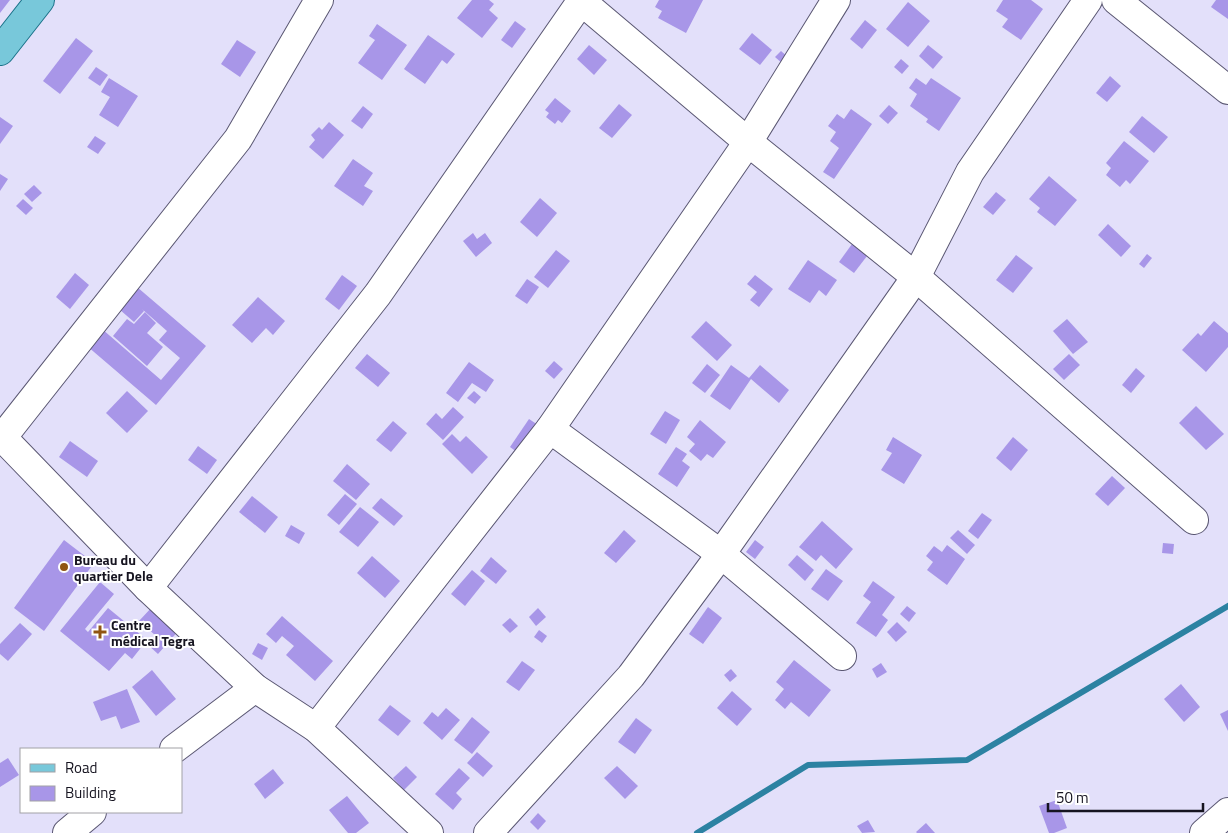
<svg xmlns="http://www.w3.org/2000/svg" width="1228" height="833" font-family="'Titillium Web',sans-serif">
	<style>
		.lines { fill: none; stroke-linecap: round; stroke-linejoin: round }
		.stream { stroke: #2c82a2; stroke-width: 6 }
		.building { fill: #a896e8 }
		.minor-casing { stroke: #5a5772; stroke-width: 30 }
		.major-casing { stroke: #1b7289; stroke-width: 30 }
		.minor { stroke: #fff; stroke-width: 28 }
		.major { stroke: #78c8da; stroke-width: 28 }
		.poi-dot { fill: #905513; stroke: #fff; stroke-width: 2 }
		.labels { text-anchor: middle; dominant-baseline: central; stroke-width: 4; stroke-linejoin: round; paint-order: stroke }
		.poi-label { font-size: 14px; font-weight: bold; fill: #161420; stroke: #fff; text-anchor: start }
	</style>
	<rect width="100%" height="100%" fill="#e3e0fa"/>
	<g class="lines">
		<path class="stream" d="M697,833L808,765L967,760L1228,606"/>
	</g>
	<g class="building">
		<path d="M0,0H10L0,13Z"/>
		<path d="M472,0H489L494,4L489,10L498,18L482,38L457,18Z"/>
		<path d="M659,0H703L686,33L658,18L662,11L655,7Z"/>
		<path d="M1003,0H1031L1043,9L1021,40L1002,27L1008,19L996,11Z"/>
		<path d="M1216,0H1228V19L1211,7Z"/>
		<path d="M908,2L930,21L908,47L886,29Z"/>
		<path d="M865,20L877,30L862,49L850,39Z"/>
		<path d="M515,21L526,29L512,48L501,40Z"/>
		<path d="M377,24L407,45L382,80L358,63L375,40L369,36Z"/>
		<path d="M752,33L772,50L760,65L739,49Z"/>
		<path d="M428,35L455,54L447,64L442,60L425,84L404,69Z"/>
		<path d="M76,38L93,51L60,94L43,81Z"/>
		<path d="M237,40L256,52L240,77L221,64Z"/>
		<path d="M589,45L607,60L594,75L577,59Z"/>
		<path d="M928,45L943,57L933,69L919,56Z"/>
		<path d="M781,51L789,58L783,64L775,57Z"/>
		<path d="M901,59L909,66L902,74L894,67Z"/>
		<path d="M96,67L108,75L100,86L88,78Z"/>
		<path d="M1110,76L1121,86L1107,102L1096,93Z"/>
		<path d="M109,78L138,96L118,127L99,115L110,97L101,92Z"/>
		<path d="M916,78L926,85L931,78L961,98L939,131L926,122L928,119L910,106L917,94L909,88Z"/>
		<path d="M555,98L571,111L562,123L558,120L555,124L546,117L549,113L545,110Z"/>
		<path d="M619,104L632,115L612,138L599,128Z"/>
		<path d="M889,105L898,113L888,124L879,116Z"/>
		<path d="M363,106L373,114L362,129L351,121Z"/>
		<path d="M851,109L872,124L834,179L823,172L839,148L830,141L836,132L828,126L837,114L844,119Z"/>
		<path d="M1142,116L1168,137L1154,153L1129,132Z"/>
		<path d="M0,117L13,126L0,144Z"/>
		<path d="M329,122L344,135L323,159L309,147L315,140L311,135L319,127L322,130Z"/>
		<path d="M95,136L106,143L98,154L87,147Z"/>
		<path d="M1124,141L1149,161L1130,184L1126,180L1120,187L1106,175L1111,168L1106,163Z"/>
		<path d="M353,159L373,173L364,186L373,191L363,206L334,186Z"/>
		<path d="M0,174L8,179L0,191Z"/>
		<path d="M1049,176L1077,200L1055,226L1037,212L1040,208L1029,199Z"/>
		<path d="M34,185L42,193L32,202L24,194Z"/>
		<path d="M996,192L1006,200L993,215L983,207Z"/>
		<path d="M540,198L557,213L537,237L520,222Z"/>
		<path d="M23,199L33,208L26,215L16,206Z"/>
		<path d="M1108,224L1131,246L1121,257L1098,235Z"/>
		<path d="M473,233L477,239L485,233L492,243L476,257L463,241Z"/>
		<path d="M852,244L867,256L854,273L839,262Z"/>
		<path d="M556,250L570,261L548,288L534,277Z"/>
		<path d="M1147,254L1152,258L1144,268L1139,264Z"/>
		<path d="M1016,255L1033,268L1013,293L996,280Z"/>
		<path d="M808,260L837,280L826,296L819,290L810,303L788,289Z"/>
		<path d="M75,273L89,285L70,309L56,297Z"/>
		<path d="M342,275L357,286L339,310L325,299Z"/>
		<path d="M755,275L773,289L759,307L750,300L757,292L747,284Z"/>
		<path d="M527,279L539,287L527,304L515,296Z"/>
		<path d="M137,287L206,346L156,405L87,346L102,329L161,380L180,358L159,340L167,331L142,309L144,311L134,322L119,309Z"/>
		<path d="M258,297L285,321L273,335L266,328L252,343L232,325Z"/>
		<path d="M145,312L156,323L147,333L163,347L147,366L113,336L127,319L134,324Z"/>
		<path d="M1067,319L1088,342L1073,354L1053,331Z"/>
		<path d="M706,321L732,345L717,361L691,337Z"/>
		<path d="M1214,321L1228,333V347L1206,372L1182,350L1198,333L1201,336Z"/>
		<path d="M367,354L390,373L378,387L355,368Z"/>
		<path d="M1069,354L1080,365L1064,380L1053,369Z"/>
		<path d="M554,361L563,369L554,379L545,371Z"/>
		<path d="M469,362L494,380L486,392L472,383L458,402L446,393Z"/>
		<path d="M707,364L720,375L705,393L692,383Z"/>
		<path d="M731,365L749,378L760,365L789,390L779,403L751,379L730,410L710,396Z"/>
		<path d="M1136,368L1145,376L1131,393L1122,385Z"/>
		<path d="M127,391L148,411L127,433L106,413Z"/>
		<path d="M474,391L481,397L475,404L467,398Z"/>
		<path d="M1196,406L1224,434L1206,450L1179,423Z"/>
		<path d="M453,407L464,417L443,440L426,424L436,413L442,419Z"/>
		<path d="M665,411L680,420L666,444L650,434Z"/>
		<path d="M529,419L541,427L521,455L510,447Z"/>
		<path d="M700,420L726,442L713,458L707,454L701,461L689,451L695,444L687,437Z"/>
		<path d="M393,421L407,433L391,452L376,440Z"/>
		<path d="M452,434L460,442L466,436L488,457L472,474L442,444Z"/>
		<path d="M893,437L922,455L904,484L881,470L892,453L886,450Z"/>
		<path d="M1013,437L1028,450L1011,471L996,458Z"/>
		<path d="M70,441L98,461L87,477L59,457Z"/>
		<path d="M198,446L217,460L207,474L188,460Z"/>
		<path d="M676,447L687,454L682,461L690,467L677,487L658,474Z"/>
		<path d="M347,464L370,484L356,500L333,481Z"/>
		<path d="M1112,476L1125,488L1108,506L1095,494Z"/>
		<path d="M345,494L357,504L339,525L327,515Z"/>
		<path d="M252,496L278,517L265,533L239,512Z"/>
		<path d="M381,498L403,516L394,526L372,508Z"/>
		<path d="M360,507L379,522L358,547L339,532Z"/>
		<path d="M982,513L992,520L978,539L968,531Z"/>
		<path d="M822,521L853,549L836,569L821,555L816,561L799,547Z"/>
		<path d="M291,525L305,533L299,544L285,536Z"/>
		<path d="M624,530L636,541L616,563L604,553Z"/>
		<path d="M958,530L975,545L967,554L950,538Z"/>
		<path d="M64,540L94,563L44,631L14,608Z"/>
		<path d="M755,540L764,547L755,559L746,552Z"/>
		<path d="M1163,543L1174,544L1173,554L1162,553Z"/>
		<path d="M947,545L965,559L947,585L927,570L933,562L926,556L934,546L942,552Z"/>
		<path d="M797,555L814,570L805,581L788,565Z"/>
		<path d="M372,556L400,581L385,598L357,573Z"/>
		<path d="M491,557L507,571L496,584L480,571Z"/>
		<path d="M826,569L843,581L828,601L811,589Z"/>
		<path d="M472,570L485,581L465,606L451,594Z"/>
		<path d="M873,581L895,597L882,615L888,620L876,637L856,623L871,602L863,596Z"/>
		<path d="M100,582L114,594L85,629L88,632L108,608L147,640L132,659L125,653L109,671L60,631Z"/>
		<path d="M153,606L180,629L158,654L147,644L155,635L139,621Z"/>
		<path d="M907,606L916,613L909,622L900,614Z"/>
		<path d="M708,607L722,618L703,644L689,634Z"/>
		<path d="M538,608L546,617L536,626L529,617Z"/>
		<path d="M282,616L333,661L315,681L286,655L294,646L282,636L276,643L266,634Z"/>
		<path d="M510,618L518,626L510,633L502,625Z"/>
		<path d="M897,622L907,632L896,642L887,632Z"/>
		<path d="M20,623L32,634L8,661L0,654V644Z"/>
		<path d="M539,630L547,636L542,643L534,637Z"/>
		<path d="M258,643L268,648L262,660L252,654Z"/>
		<path d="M794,660L831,690L809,717L791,702L785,709L775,700L784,689L776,682Z"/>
		<path d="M522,661L535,670L519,691L506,682Z"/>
		<path d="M881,663L887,672L877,678L872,669Z"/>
		<path d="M731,669L737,676L730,682L724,675Z"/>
		<path d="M152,670L176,699L156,716L132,687Z"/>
		<path d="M1181,684L1200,707L1184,722L1164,699Z"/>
		<path d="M127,689L140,722L121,729L116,716L101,721L93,702Z"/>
		<path d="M732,691L752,709L737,726L717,708Z"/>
		<path d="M390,705L411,721L398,736L378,720Z"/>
		<path d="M446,708L460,720L442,740L423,723L432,712L438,717Z"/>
		<path d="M1228,710V731L1220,714Z"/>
		<path d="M472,717L490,732L472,754L454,740Z"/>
		<path d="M636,718L652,730L635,754L618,742Z"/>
		<path d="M477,752L493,766L483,777L467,763Z"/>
		<path d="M8,758L19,775L0,787V763Z"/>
		<path d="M406,766L417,777L404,790L393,778Z"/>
		<path d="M617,766L638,786L625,799L604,778Z"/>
		<path d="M459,768L470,778L456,793L462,799L453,810L435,794Z"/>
		<path d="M273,769L284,783L265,799L254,784Z"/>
		<path d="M347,796L369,823L356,833H348L329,810Z"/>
		<path d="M1057,800L1067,828L1054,833H1049L1039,806Z"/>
		<path d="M538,813L546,821L538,830L530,822Z"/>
		<path d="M868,820L875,832L862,833L857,826Z"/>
		<path d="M926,823L935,833H917L916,832Z"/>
	</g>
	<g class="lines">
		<defs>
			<g id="minor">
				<path d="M580,0L748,142L916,277L1194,520"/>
				<path d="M1116,0L1228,90"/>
				<path d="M550,429L721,554L842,656"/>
				<path d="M0,435L148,588L255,688L316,728L429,833"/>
				<path d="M2,438L238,139L319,0"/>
				<path d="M148,588L378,294L582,0"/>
				<path d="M316,728L550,429L748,142L836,0"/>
				<path d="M174,749L255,688"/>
				<path d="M67,833L92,812"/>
				<path d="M488,833L631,676L721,554L916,277L970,172L1088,0"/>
				<path d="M1204,833L1228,812"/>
			</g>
			<path id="major" d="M0,51L40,0"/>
		</defs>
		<use href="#minor" class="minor-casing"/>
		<use href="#major" class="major-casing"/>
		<use href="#minor" class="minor"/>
		<use href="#major" class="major"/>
	</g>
	<g class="poi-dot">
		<circle cx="64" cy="567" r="5"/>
		<path d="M97.5 624.5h5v5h5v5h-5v5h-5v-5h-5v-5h5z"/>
	</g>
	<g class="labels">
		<g class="poi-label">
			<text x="74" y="559">Bureau du<tspan x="74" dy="16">quartier Dele</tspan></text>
			<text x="111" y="624">Centre<tspan x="111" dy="16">médical Tegra</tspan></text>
		</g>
	</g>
	<rect x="20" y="748" width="162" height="65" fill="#ffffff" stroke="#a2a1a6"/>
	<rect x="30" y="764" width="25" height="8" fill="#78c8da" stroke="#a2a1a6"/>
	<text x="65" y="773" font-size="15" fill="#161420">Road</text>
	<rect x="30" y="786" width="25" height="15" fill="#a896e8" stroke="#a2a1a6"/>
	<text x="65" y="798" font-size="15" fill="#161420">Building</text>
	<path d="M1048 803v8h155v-8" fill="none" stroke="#161420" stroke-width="2.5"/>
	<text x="1056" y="803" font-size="15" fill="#161420" stroke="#ffffff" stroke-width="4" paint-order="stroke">50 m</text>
</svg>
